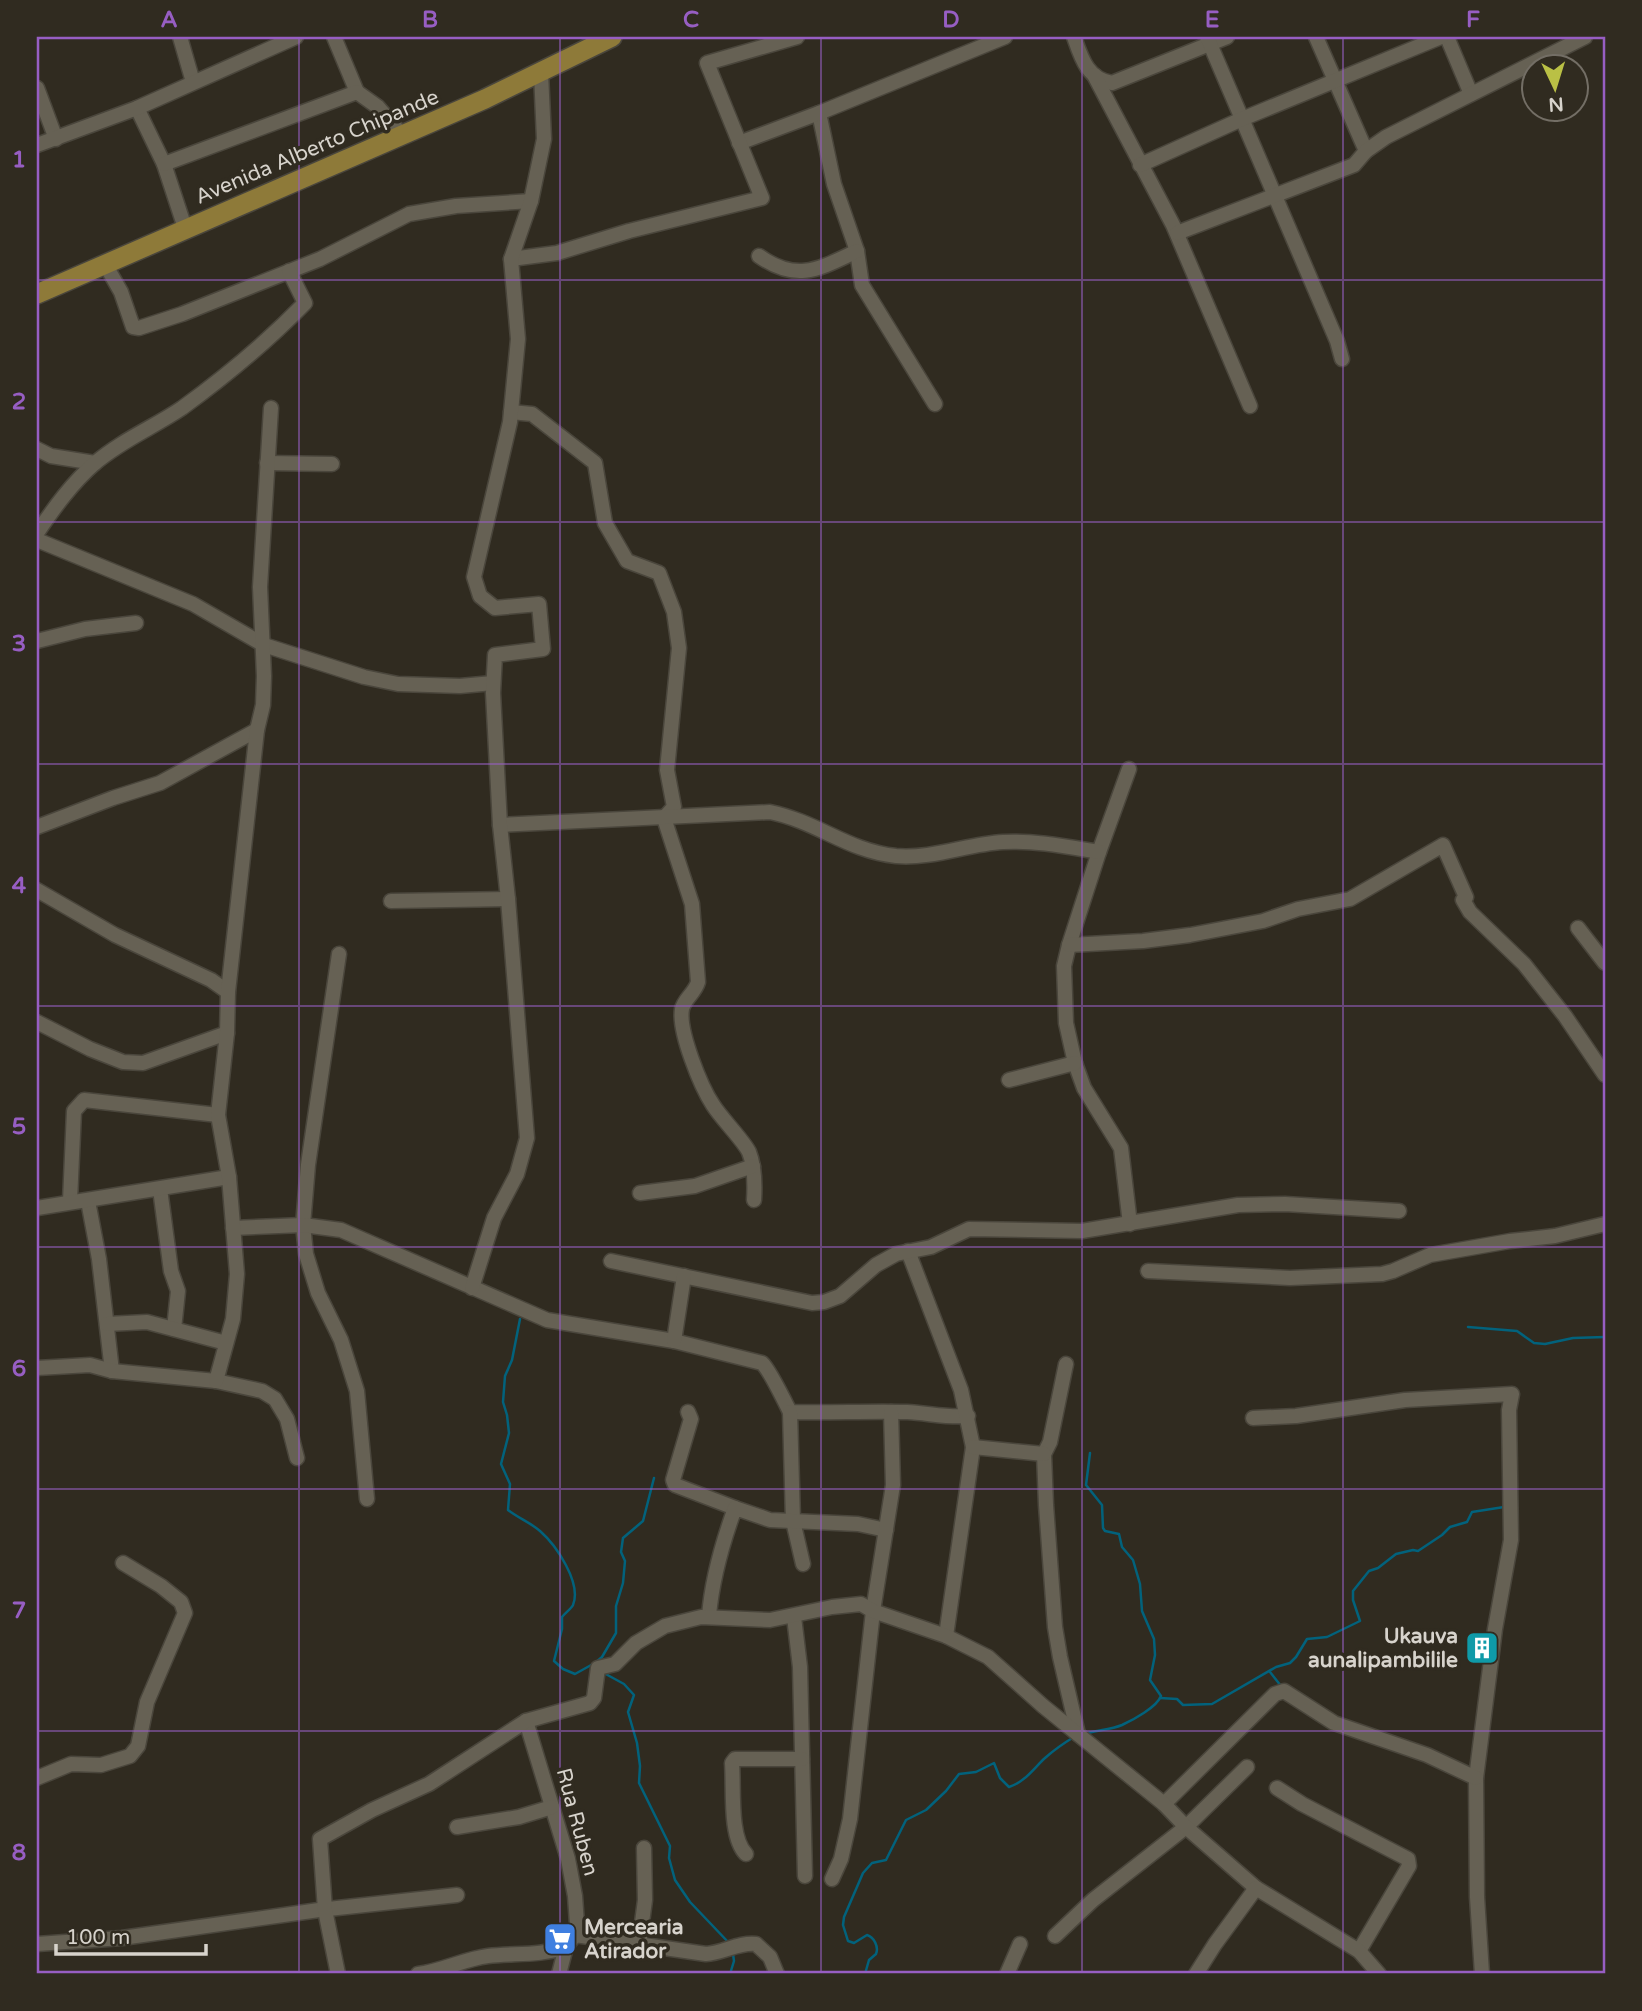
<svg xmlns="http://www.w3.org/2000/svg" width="1642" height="2011" font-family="'Varela Round',sans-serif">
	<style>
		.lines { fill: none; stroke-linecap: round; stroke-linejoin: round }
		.stream { stroke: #02627c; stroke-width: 2.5 }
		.minor-casing { stroke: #4a463c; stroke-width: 17 }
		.major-casing { stroke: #4a463c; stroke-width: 22 }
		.minor { stroke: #666154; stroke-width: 14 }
		.major { stroke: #8e7a39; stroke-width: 19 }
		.grid { fill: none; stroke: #975ec3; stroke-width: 2; stroke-opacity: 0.55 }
		.labels { text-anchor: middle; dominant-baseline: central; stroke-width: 7; stroke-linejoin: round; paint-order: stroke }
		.street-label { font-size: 21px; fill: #d7d3cc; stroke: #302b20 }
		.poi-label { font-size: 21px; font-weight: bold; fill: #d7d3cc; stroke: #302b20; text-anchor: end }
		.neatline { fill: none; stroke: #975ec3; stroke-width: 2.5 }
		.grid-label { font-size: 23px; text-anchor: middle; font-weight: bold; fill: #975ec3 }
	</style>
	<rect width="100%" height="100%" fill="#302b20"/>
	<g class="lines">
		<g class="stream">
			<path d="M520,1319L512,1360L505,1376L503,1402L507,1415L509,1433L501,1464L510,1484L508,1510C518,1518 531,1523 540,1531C556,1545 582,1583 573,1605C571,1609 565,1613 562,1617V1629L554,1661L563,1669L575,1674L593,1664"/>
			<path d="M1468,1327L1517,1331L1534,1343L1545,1344L1573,1338L1605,1337"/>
			<path d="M595,1663L602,1657L616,1633V1606L623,1583L625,1561L621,1552L623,1538L643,1521L654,1478"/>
			<path d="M602,1672L624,1684L634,1695L628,1712L637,1743L640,1766L639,1783L670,1846L669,1858L675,1880L690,1902L730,1944"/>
			<path d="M1270,1672L1281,1686"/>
			<path d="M1160,1698L1177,1699L1183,1705L1212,1704L1276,1667L1290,1663L1296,1657L1307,1639L1327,1637L1360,1621L1353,1600V1591L1369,1571L1378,1568L1396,1554L1413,1550L1418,1551L1442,1535L1450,1527L1467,1522L1472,1512L1504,1507"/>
			<path d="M1084,1734C1096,1730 1110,1730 1122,1725C1133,1720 1157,1707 1161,1696L1150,1680L1155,1655L1154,1639L1142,1611L1140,1584L1133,1560L1122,1547L1119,1534L1105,1531L1103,1528L1102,1505L1086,1485L1090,1453"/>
			<path d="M730,1974L734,1961L733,1954"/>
			<path d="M865,1974L869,1960L876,1954C879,1947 874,1937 867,1935L854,1943L848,1941L843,1925L844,1917L863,1873L872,1863L886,1860L906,1820L926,1810L946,1791L959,1774L976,1772L994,1763L1000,1778L1009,1787C1025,1782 1034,1768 1045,1758C1054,1750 1064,1743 1074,1737"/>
		</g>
		<defs>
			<g id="minor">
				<path d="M180,37L193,82"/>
				<path d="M334,37L357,92"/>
				<path d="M1074,37C1081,57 1087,79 1112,83L1227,37"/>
				<path d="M1207,37L1337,341L1342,359"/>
				<path d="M1316,37L1366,151"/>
				<path d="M1447,37L1471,94"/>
				<path d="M1094,75L1173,225L1250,406"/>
				<path d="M37,88L56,139"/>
				<path d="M137,108L164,164L185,228"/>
				<path d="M819,113L834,184L857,251L862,285L935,404"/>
				<path d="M739,143L819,113L1005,37"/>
				<path d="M37,145L137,108L296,37"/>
				<path d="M164,164L357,92L378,107L402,135"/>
				<path d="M1140,165L1242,119L1441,37"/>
				<path d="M1177,233L1354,165L1366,151L1386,137L1585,37"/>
				<path d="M759,256C797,283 819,269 857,251"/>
				<path d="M511,259L557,253L629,231L762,198L707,63L797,37"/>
				<path d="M105,264L121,292L133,327L139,328L182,314L320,259L409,214L456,206L531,201"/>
				<path d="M511,412L532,414L595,463L605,523L627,561L659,573L674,612L679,648L667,770L674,807L664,818L692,904L698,982C695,993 684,999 682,1009C678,1031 701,1087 713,1105C721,1118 744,1141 749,1152C755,1167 755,1184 754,1200"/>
				<path d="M37,449L51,456L95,463"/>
				<path d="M267,463L332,464"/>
				<path d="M37,533C54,508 72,483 95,463C122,440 154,427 182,408C226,376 267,342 305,303L289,271"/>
				<path d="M37,540L193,604L264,645L364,677L398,684L460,686L493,683"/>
				<path d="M37,641L85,629L136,623"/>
				<path d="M1129,769L1099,852L1069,945L1064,966L1066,1023L1075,1063L1084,1088L1121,1148L1130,1224"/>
				<path d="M500,825L770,812C818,822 848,851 896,856C933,859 967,844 1003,842C1034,840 1069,847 1099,852"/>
				<path d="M37,827L113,798L160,783L257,730"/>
				<path d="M37,890L115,935L211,980L228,992"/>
				<path d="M391,901L508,899"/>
				<path d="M1578,928L1605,963"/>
				<path d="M1069,945L1143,941L1190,935L1263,921L1298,909L1350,899L1443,845L1466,897L1463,900L1470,912L1524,964L1565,1016L1605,1075"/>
				<path d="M339,954L308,1165L303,1225L306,1254L318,1293L341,1340L357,1391L367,1499"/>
				<path d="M37,1022L90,1049L123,1062L143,1063L227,1033"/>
				<path d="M1009,1080L1075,1063"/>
				<path d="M160,1189L171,1271L178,1291L174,1329"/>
				<path d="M640,1193L695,1186L753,1166"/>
				<path d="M70,1201L74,1111L84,1100L218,1115"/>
				<path d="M88,1201L99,1259L112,1371"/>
				<path d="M37,1208L229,1177"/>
				<path d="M233,1228L303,1225L341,1230L547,1320L674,1341L762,1363C769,1369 785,1402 790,1412C829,1413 868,1411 907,1412C928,1413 947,1418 968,1416"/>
				<path d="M908,1251L961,1390L973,1447L946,1636"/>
				<path d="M611,1261L812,1303L824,1302L840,1296L876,1265L896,1254L931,1247L969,1229L1082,1231L1238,1205L1285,1204L1399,1211"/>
				<path d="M1148,1271L1290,1278L1382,1274L1393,1271L1430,1255L1510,1241L1555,1236L1605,1224"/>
				<path d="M472,1288L494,1218L517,1174L527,1138L508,899L500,825L493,693L495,655L543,649L539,604L495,608L480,596L474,577L510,422L518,339L511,259L531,201L544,139L541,73"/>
				<path d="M107,1324L147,1322L226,1343"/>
				<path d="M674,1341L684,1276"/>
				<path d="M1066,1364L1050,1442L1044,1454L1046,1505L1055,1627L1060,1657L1078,1734"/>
				<path d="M37,1368L90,1365L112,1371L216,1381L262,1391L275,1399L287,1419L297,1458"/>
				<path d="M216,1381L233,1319L237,1274L229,1177L218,1115L227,1033L228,992L257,730L263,705L264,676L260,587L271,408"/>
				<path d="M688,1412L691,1419L673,1480L675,1485L735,1508"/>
				<path d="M790,1412L793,1521L803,1564"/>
				<path d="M1253,1418L1296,1416L1405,1400L1512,1394L1509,1410L1511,1540L1495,1629L1476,1778L1477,1897L1482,1974"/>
				<path d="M973,1447L1044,1454"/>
				<path d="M709,1616C712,1578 722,1544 735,1508L770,1520L858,1524L886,1530"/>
				<path d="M794,1617L800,1667L805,1876"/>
				<path d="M526,1721L568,1859L575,1896L577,1924L575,1935L566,1947L559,1974"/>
				<path d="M37,1778L71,1764L101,1765L130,1756L138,1746L147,1702L185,1613L181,1602L161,1586L123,1563"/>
				<path d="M1277,1788L1302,1804L1408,1859L1409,1866L1359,1951"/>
				<path d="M1164,1804L1275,1694L1284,1691L1334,1723L1427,1755L1476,1778"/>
				<path d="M457,1827L519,1817L552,1807"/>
				<path d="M746,1854C729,1837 734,1788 732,1763L735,1759H802"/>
				<path d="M832,1879L841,1859L850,1819L873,1611L893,1485L891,1412"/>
				<path d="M575,1935L706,1954C723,1953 739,1942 756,1944L770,1957L777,1974"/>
				<path d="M1055,1936L1093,1900L1186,1827L1247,1767"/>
				<path d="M37,1944L122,1938L319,1910L457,1895"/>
				<path d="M639,1945L645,1900L644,1848"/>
				<path d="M338,1974L325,1910L320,1839L372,1810L429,1784L526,1721L590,1703L594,1698L598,1668L615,1664L636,1643L665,1626L701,1617L770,1620L832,1607L861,1604L873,1611L946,1636L988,1657L1043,1706L1164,1804L1186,1827L1256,1888L1359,1951L1379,1974"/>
				<path d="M418,1974C442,1971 464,1959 488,1956C515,1953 540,1956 566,1947"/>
				<path d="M1007,1974L1020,1944"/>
				<path d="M1196,1974L1215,1944L1256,1888"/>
			</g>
			<path id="major" d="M37,294L485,99L612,37"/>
		</defs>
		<use href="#minor" class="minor-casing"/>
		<use href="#major" class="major-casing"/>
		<use href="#minor" class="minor"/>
		<use href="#major" class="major"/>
	</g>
	<path class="grid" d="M299,37V1974M560,37V1974M821,37V1974M1082,37V1974M1343,37V1974M37,280H1605M37,522H1605M37,764H1605M37,1006H1605M37,1247H1605M37,1489H1605M37,1731H1605"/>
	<defs>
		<symbol id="building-square" viewBox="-11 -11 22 22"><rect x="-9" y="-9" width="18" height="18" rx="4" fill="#0f9aa8" stroke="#302b20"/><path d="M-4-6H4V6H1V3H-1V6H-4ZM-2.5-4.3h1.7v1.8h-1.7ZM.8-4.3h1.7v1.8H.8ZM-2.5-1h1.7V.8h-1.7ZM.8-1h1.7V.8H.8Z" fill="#fff"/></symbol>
		<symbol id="supermarket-square" viewBox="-11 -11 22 22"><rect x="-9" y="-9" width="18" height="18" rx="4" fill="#3f7fe0" stroke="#302b20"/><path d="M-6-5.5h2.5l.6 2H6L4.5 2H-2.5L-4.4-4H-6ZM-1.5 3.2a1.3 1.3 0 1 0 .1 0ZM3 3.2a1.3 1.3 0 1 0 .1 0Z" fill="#fff"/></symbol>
	</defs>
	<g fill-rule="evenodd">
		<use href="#building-square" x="1463" y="1629" width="38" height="38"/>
		<use href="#supermarket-square" x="541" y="1920" width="38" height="38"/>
	</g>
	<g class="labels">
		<g class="street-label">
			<text transform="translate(317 147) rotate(-23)">Avenida Alberto Chipande</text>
			<text transform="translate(577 1822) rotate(75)">Rua Ruben</text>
		</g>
		<g class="poi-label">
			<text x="1458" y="1636">Ukauva<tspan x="1458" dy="24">aunalipambilile</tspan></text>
			<text x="584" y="1927" text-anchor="start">Mercearia<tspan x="584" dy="24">Atirador</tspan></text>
		</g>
	</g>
	<rect width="1642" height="2011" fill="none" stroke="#302b20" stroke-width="77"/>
	<g transform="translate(1555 88) rotate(176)"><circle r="33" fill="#302b20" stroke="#736e65" stroke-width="2"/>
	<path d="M0-5L12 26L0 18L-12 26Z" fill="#bac045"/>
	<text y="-10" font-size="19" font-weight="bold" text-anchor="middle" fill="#d7d3cc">N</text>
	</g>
	<path d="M56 1944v10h150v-10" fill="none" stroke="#d7d3cc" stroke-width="3.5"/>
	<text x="66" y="1944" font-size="21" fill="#d7d3cc" stroke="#302b20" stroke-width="5" paint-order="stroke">100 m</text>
	<rect x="38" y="38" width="1566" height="1934" class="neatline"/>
	<g class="grid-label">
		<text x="169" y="27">A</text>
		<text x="430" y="27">B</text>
		<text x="691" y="27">C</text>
		<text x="951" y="27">D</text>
		<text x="1212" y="27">E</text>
		<text x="1473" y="27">F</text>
		<text x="19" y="167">1</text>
		<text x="19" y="409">2</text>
		<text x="19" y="651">3</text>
		<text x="19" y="893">4</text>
		<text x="19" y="1134">5</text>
		<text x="19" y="1376">6</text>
		<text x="19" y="1618">7</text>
		<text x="19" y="1860">8</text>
	</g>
</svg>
